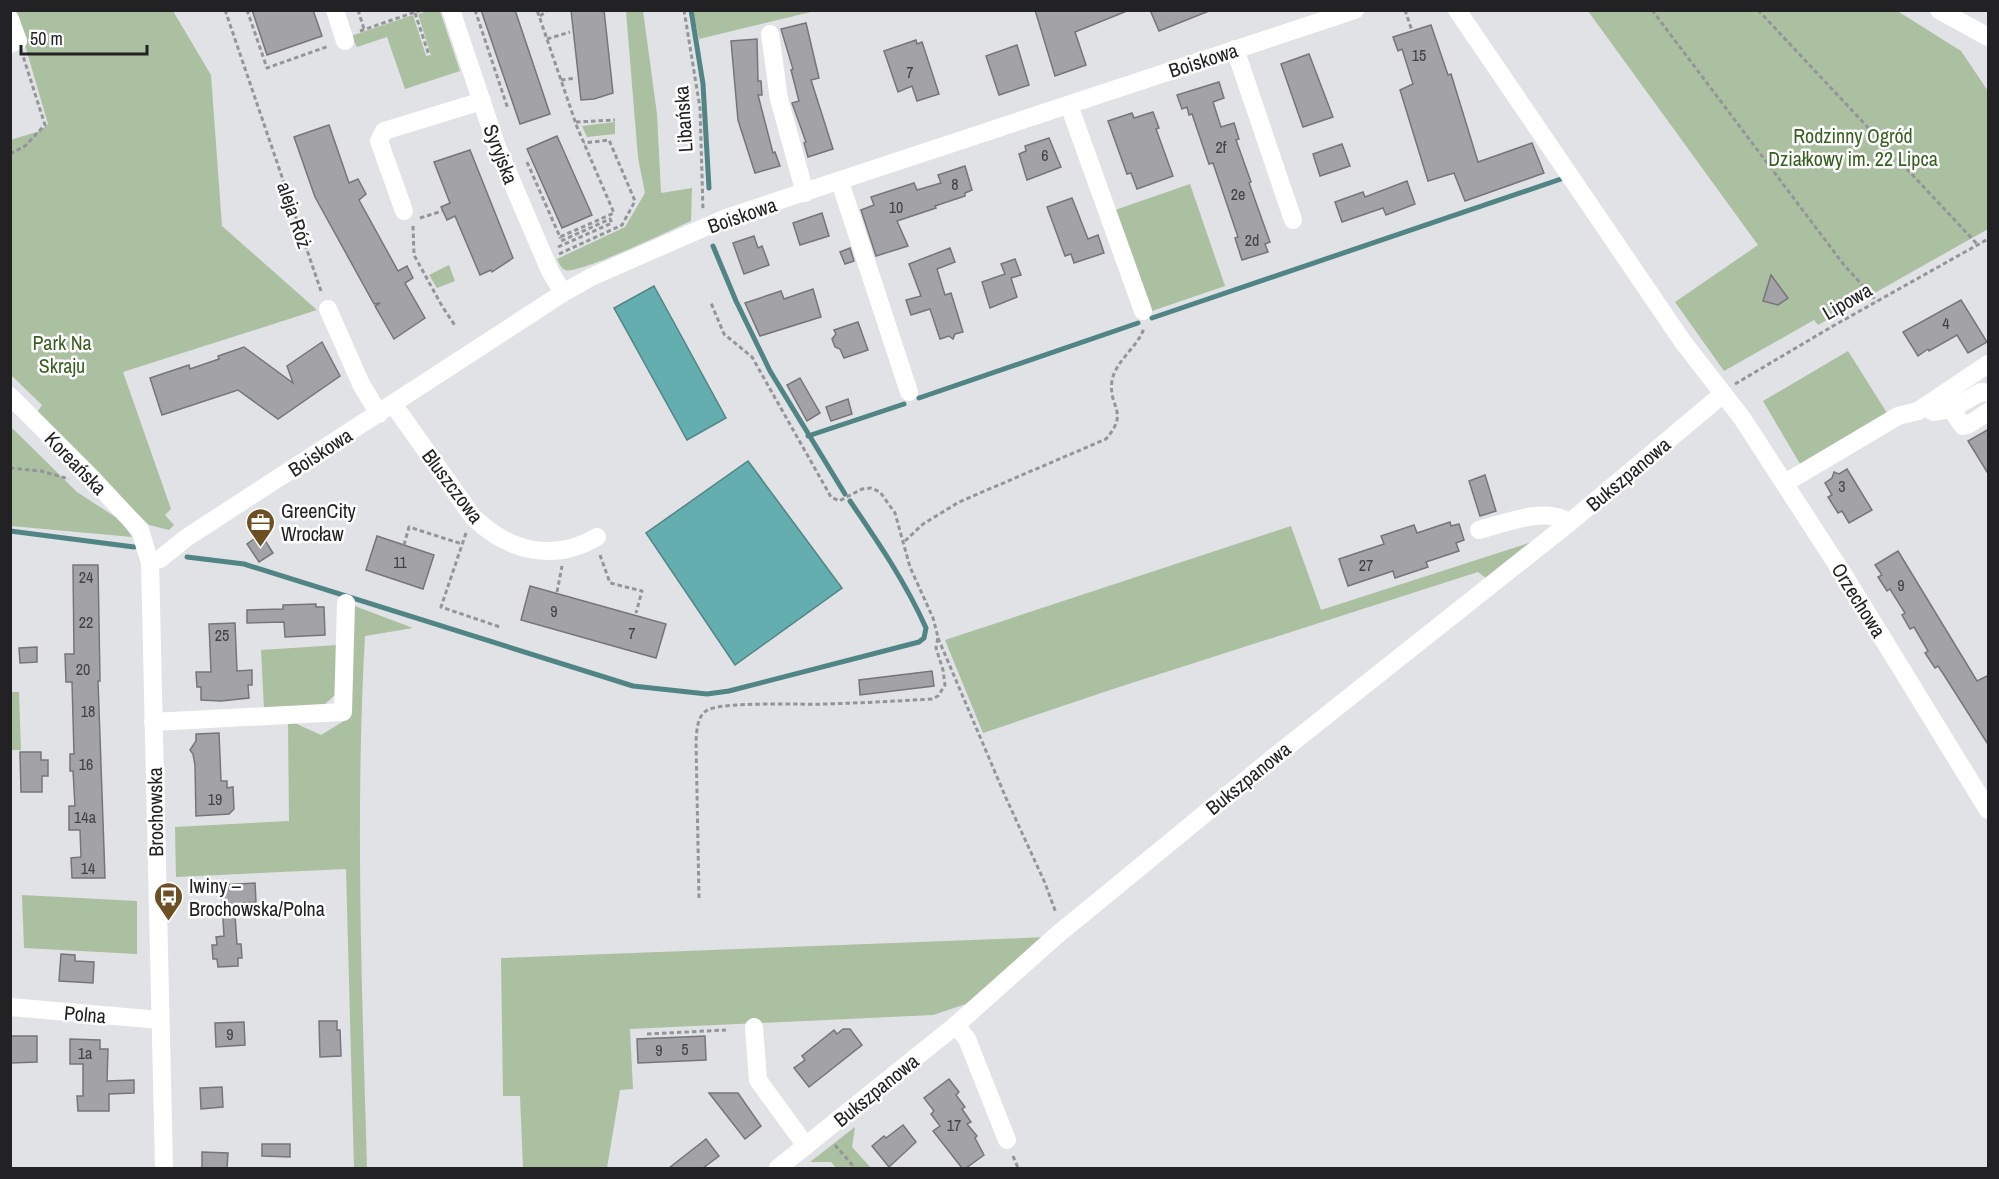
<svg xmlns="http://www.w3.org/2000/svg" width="1999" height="1179" font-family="'Archivo Narrow',sans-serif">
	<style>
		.green { fill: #abbfa1 }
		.water { fill: #65aeaf; stroke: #518485; stroke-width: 1.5 }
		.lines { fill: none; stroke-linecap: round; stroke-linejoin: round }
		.stream { stroke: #518485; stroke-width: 5 }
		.building { fill: #a3a2a7; stroke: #767579; stroke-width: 1.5 }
		.path { stroke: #949598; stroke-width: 3; stroke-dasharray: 4.5 3; stroke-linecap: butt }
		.minor { stroke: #fff; stroke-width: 18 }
		.labels { text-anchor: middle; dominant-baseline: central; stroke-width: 5; stroke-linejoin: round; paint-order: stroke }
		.number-label { font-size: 16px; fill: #424245 }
		.street-label { font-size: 20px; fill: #222224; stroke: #fff }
		.park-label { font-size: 20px; fill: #375f1f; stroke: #fff }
		.poi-label { font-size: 20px; fill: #222224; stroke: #fff; text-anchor: start }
	</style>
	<rect width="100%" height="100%" fill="#e0e2e6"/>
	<g class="green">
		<path d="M1887,10L1899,12L1961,51L1988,91V229L1818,325L1814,320L1724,371L1675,302L1758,245L1588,11Z"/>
		<path d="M15,11H173L211,75L222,226L317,310L123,372L171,509L165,515L174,525L169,530L149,525L36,414L42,405L11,375L10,140L40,131L48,124Z"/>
		<path d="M428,11H440L460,71L405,89L387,37L357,47L351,36L413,15L426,56L431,55L418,14Z"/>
		<path d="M626,11H643L657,114L661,193L692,188L691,221C673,229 578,275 565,270C561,268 559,263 557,259L625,227L645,193L638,158Z"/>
		<path d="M693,11V10L815,11L699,39Z"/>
		<path d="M615,122V134L587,137L582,126Z"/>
		<path d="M1190,184L1225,286L1152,311L1115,210Z"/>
		<path d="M449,265L455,281L437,288L429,275Z"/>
		<path d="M1848,351L1887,413L1800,464L1763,401Z"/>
		<path d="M10,426L77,492L120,520L132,537L11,526Z"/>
		<path d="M1291,526L1321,610L1532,542L1487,579L1478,572L1113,689L983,733L945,640Z"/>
		<path d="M352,605L413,628L365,636C355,813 362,991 367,1168H354L346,869L176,877L175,827L289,821L288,720L321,735L349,718Z"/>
		<path d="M338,645L337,693L323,706L264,709L261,650Z"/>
		<path d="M10,692H19L21,750H11Z"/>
		<path d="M22,895L137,901V954L24,948Z"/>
		<path d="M1048,937L966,1004L933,1015L630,1029L633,1089L620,1090L607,1168H523L520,1096H503L501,958Z"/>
		<path d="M855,1127L852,1147L871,1168H836L831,1162H810Z"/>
	</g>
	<g class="water">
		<path d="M654,286L726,418L687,440L614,308Z"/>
		<path d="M748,461L842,588L735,665L646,533Z"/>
	</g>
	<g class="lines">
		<g class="stream">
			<path d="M691,10L703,84L709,188"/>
			<path d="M713,246L736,301L770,371L845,494"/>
			<path d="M1152,318L1561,179"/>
			<path d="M919,398L1138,323"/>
			<path d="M808,436L904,404"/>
			<path d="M10,531L134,547"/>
			<path d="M187,557L244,564L633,686L707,694L729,691L919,642L924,638L926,628C906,583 878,542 850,501"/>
		</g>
	</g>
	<g class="building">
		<path d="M252,10H313L322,36L267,55Z"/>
		<path d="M481,10H515L550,114L520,124Z"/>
		<path d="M571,10H604L613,93L594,99L581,100Z"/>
		<path d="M1035,10H1127V11L1075,32L1086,65L1055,76Z"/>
		<path d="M1150,10H1208L1209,11L1159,31Z"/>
		<path d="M806,23L819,78L811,80L833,149L808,157L804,143L806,142L792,103L799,101L791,70L793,69L781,29Z"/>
		<path d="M1431,25L1448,75L1451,74L1478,162L1532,143L1544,173L1465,201L1454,173L1428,181L1400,90L1413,84L1402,49L1398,51L1393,37Z"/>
		<path d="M757,39L758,81H761L762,95H758L773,153L775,152L780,166L755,173L738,120L731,41Z"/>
		<path d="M916,40L917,44L922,42L939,94L917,101L912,86L898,92L884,51Z"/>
		<path d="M1017,45L1029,85L999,95L986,56Z"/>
		<path d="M1309,54L1333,117L1303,127L1281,64Z"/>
		<path d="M1219,82L1224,98L1213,102L1221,127L1234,123L1239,139L1236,140L1251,182L1249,183L1270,242L1265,244L1268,252L1242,260L1235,238L1238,237L1213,163L1209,164L1192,114L1189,115L1187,107L1182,109L1177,95Z"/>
		<path d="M1153,112L1159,128L1156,129L1173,176L1137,189L1131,173L1127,174L1108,121L1132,113L1134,118Z"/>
		<path d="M329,125L349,183L358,179L366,194L359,200L398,271L407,266L413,278L405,283L425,318L394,339L375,306L380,303L374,304L315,197L294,137Z"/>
		<path d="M557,136L592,215L562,228L527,149Z"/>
		<path d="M1049,138L1061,167L1027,180L1019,154L1026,151L1025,146Z"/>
		<path d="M1342,144L1350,166L1320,176L1313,154Z"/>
		<path d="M470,150L513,258L492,272L491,270L480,275L455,216L447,220L441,207L450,203L434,162Z"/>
		<path d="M965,166L972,190L965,193V196L935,206L936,208L897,221L908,246L876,256L861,210L874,205L871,197L914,183L917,190L941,183L938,175Z"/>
		<path d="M1407,181L1415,204L1386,215L1383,208L1342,222L1335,202L1363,192L1365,197Z"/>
		<path d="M1072,198L1088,239L1098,235L1104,253L1074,263L1071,254L1065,256L1047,207Z"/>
		<path d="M822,213L829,236L800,245L793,223Z"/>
		<path d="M754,236L758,248L762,246L769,265L744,274L733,243Z"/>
		<path d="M850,248L854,261L845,264L840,252Z"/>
		<path d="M950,248L955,262L937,269L945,295L951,293L963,332L955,334L953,339L949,336L940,339L930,309L911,315L906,300L921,296L909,264Z"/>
		<path d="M1015,259L1021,275L1011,278L1017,297L990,308L982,282L1005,274L1001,264Z"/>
		<path d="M1771,275L1788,298L1778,305L1763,301Z"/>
		<path d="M813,289L821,317L760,336L745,303L781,291L784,299Z"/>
		<path d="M1961,300L1987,342L1968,353L1957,335L1929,351L1928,349L1918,356L1903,332Z"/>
		<path d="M858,322L868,350L844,358L840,349L835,347L832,339L836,334L834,330Z"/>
		<path d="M322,342L340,376L278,419L238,390L162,415L150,378L189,365L190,369L219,359L218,356L244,347L293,383L287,366Z"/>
		<path d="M800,378L820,413L807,421L787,385Z"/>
		<path d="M848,399L852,414L831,421L826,407Z"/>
		<path d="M1989,429V475L1968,441Z"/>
		<path d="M1847,469L1872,510L1849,523L1842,511L1838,513L1828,497L1832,495L1825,483L1832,478L1834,472L1839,474Z"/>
		<path d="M1485,475L1496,511L1480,516L1469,481Z"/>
		<path d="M1450,522L1451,526L1459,524L1464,540L1456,543L1459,551L1426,562L1428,567L1395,578L1393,571L1348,586L1339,559L1384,544L1381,536L1414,525L1417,533Z"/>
		<path d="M261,534L273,553L259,562L247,544Z"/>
		<path d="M377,536L434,555L423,589L366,570Z"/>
		<path d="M1898,551L1977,681L1989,675V746L1944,675L1938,666L1935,668L1925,653L1928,651L1914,627L1910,629L1902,615L1905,613L1890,589L1887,591L1878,577L1882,575L1875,565Z"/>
		<path d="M73,565H98L100,681H98L105,878H72L71,858L81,857L80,830H69V806H75L73,771H70V754H74L72,682H66L65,654H74Z"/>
		<path d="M530,586L666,624L656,658L521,620Z"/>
		<path d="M316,604V607H324L325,635L285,637L284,622L247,623V610L283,609V605Z"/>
		<path d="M235,623L237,671L252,670V685H248L249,698L221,701L201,700V687H197L196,672H211L209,624Z"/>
		<path d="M37,647V662L20,663L19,648Z"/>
		<path d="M932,671L934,686L860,695L859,680Z"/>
		<path d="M219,733L221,781H227V788L233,787L234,809L229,814L196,816L195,765L193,754L190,750L196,741V734Z"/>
		<path d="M20,752H41V760H48V776H42V792H21Z"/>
		<path d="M255,883L256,902L242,903L243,914L235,915L237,944H241L242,958H238V966L218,967L217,959H213L212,945H217L216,937L224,936L221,885Z"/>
		<path d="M61,954L75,955V961L94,962L93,983L59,981Z"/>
		<path d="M319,1021H337V1030H340L341,1056L320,1057Z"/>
		<path d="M244,1022L245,1045L216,1047L215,1023Z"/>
		<path d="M843,1029H850L862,1045L809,1087L794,1068L805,1060L802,1056L834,1030L837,1034Z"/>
		<path d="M11,1036H37V1062L11,1063Z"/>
		<path d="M705,1036L706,1060L638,1063L637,1039Z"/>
		<path d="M70,1039L100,1040V1049H108L107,1081L134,1080V1093L109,1094V1111H78L77,1096H83V1064H70Z"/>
		<path d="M949,1079L959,1092L956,1095L965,1107L962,1109L971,1122L967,1124L977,1136L975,1138L984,1155L966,1168H962L933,1131L940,1126L931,1114L934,1111L924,1098Z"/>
		<path d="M222,1087L223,1107L201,1109L200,1088Z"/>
		<path d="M709,1093H738L761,1126L745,1139Z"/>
		<path d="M903,1125L916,1142L889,1167L872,1146L884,1136L886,1138Z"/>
		<path d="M706,1139L719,1156L703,1168H669Z"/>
		<path d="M262,1144H290V1157L262,1156Z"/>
		<path d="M202,1152L228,1153L227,1168H202Z"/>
	</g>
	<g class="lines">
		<g class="path">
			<path d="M225,10L322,294"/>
			<path d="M247,10L267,68L329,46"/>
			<path d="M358,10L364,29"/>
			<path d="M475,10L508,109"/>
			<path d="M684,10L700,108L703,210"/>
			<path d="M1405,10L1412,31"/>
			<path d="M1652,10L1844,265L1877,301"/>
			<path d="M1758,10L1978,245"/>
			<path d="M415,13L429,55"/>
			<path d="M540,16L548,10"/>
			<path d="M360,31L421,10"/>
			<path d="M547,39L570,32"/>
			<path d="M561,80L576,78"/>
			<path d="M576,122L615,120"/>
			<path d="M10,154L25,146L45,125L23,56"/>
			<path d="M527,162L560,237L614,213L577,127L537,10"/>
			<path d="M420,218L442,211"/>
			<path d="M413,226L414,255L442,306L456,327"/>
			<path d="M558,247L612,223L610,219L561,241L560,237"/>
			<path d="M559,254L622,225L635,201L609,140L584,143"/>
			<path d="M1735,384L1833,326L1988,239"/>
			<path d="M10,468L41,471L69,479"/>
			<path d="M466,533L441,607L500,627"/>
			<path d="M905,541L923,524L959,502L1106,439C1130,411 1108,408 1112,381C1115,361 1138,347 1144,328"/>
			<path d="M404,545L409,527L462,544"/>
			<path d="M600,555L610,583L642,591L636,613"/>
			<path d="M557,592L562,566"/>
			<path d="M938,638L1006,798L1045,883L1056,913"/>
			<path d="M699,898L696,741C697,730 697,717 706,711C718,701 805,705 825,704C861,703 896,701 932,699L938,696L945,685L943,670L936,648L938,637L933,618L910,567L895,513L880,492L871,488L862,489L839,501L831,497L752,357L724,334L711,303"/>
			<path d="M647,1034L726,1030"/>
			<path d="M835,1145L855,1168"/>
			<path d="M1013,1156L1018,1168"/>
		</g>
		<g class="minor">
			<path d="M335,10L345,41"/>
			<path d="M451,10L497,147L550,271L563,293"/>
			<path d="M1457,10L1683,342L1742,418L1845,577L1988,810"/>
			<path d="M1939,10L1988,37"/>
			<path d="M10,19L18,41L10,44"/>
			<path d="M770,34L779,99L805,193"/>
			<path d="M1235,49L1293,220"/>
			<path d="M1069,105L1143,311"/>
			<path d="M840,182L909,392"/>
			<path d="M404,211L379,141L384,131L482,101"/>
			<path d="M328,309L361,384L379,414"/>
			<path d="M10,396L91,477L140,530L150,563L164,1168"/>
			<path d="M393,404L473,517C508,551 553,563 597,537"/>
			<path d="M1951,409L1963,426L1968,425L1988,412"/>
			<path d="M1933,412L1951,409L1981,392L1988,393"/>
			<path d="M1785,483L1898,416L1918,411L1988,364"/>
			<path d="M1479,530C1503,524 1548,505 1569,523"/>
			<path d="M150,563L160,559L186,538L563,293L591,277L726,218L1355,10"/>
			<path d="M153,722L343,712L346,603"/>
			<path d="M10,1007L160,1020"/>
			<path d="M956,1025L967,1039L1007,1140"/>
			<path d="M754,1027L758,1080L806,1146"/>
			<path d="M778,1168L956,1025L1057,935L1274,757L1569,523L1723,394"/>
		</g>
	</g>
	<defs>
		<symbol id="office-pin" viewBox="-11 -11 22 30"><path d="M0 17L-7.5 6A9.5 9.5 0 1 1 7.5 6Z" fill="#6c5023" stroke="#fff"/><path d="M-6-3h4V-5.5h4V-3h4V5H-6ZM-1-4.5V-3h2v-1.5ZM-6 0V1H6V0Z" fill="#fff"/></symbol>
		<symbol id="bus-pin" viewBox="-11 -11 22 30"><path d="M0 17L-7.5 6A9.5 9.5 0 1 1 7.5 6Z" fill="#6c5023" stroke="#fff"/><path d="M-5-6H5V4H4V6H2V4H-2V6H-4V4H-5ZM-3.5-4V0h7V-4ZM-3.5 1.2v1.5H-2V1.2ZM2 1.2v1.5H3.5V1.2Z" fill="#fff"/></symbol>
	</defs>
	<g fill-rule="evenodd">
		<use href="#office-pin" x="244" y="506" width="33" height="45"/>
		<use href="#bus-pin" x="152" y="880" width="33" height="45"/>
	</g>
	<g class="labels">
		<g class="number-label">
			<text x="1419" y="55">15</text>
			<text x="910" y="72">7</text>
			<text x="1221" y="147">2f</text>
			<text x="1045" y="155">6</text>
			<text x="955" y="184">8</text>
			<text x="1238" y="194">2e</text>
			<text x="896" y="207">10</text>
			<text x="1252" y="240">2d</text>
			<text x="1946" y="323">4</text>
			<text x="1842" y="486">3</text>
			<text x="400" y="562">11</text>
			<text x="1366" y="565">27</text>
			<text x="86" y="577">24</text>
			<text x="1901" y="585">9</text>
			<text x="554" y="611">9</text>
			<text x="86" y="622">22</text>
			<text x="632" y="633">7</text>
			<text x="222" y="635">25</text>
			<text x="83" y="669">20</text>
			<text x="88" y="711">18</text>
			<text x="86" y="764">16</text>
			<text x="215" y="799">19</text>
			<text x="85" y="817">14a</text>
			<text x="88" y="868">14</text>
			<text x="230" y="1034">9</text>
			<text x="685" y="1049">5</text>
			<text x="659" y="1050">9</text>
			<text x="85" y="1053">1a</text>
			<text x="954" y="1125">17</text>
		</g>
		<g class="street-label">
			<text transform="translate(1203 60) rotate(-18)">Boiskowa</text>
			<text transform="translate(683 119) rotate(-94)">Libańska</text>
			<text transform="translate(501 154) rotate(69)">Syryjska</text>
			<text transform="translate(295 215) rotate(71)">aleja Róż</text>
			<text transform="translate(742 215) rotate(-19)">Boiskowa</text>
			<text transform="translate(1847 301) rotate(-30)">Lipowa</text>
			<text transform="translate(320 452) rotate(-33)">Boiskowa</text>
			<text transform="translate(76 463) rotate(46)">Koreańska</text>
			<text transform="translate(1628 474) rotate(-40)">Bukszpanowa</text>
			<text transform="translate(453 486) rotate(53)">Bluszczowa</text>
			<text transform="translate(1859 600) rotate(58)">Orzechowa</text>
			<text transform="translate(1248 778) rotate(-39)">Bukszpanowa</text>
			<text transform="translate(155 812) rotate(-91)">Brochowska</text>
			<text transform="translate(85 1014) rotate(5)">Polna</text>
			<text transform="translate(876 1090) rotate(-39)">Bukszpanowa</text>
		</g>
		<g class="park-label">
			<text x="1853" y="135">Rodzinny Ogród<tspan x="1853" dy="23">Działkowy im. 22 Lipca</tspan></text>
			<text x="62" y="342">Park Na<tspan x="62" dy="23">Skraju</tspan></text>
		</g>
		<g class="poi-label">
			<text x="281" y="510">GreenCity<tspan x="281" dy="23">Wrocław</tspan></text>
			<text x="189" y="885">Iwiny –<tspan x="189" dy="23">Brochowska/Polna</tspan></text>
		</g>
	</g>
	<rect width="1999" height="1179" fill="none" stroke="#222224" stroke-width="24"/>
	<path d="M21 45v9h126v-9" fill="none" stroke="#222224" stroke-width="3"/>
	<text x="30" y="45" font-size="18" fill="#222224" stroke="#ffffff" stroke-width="4.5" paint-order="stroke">50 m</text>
</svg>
